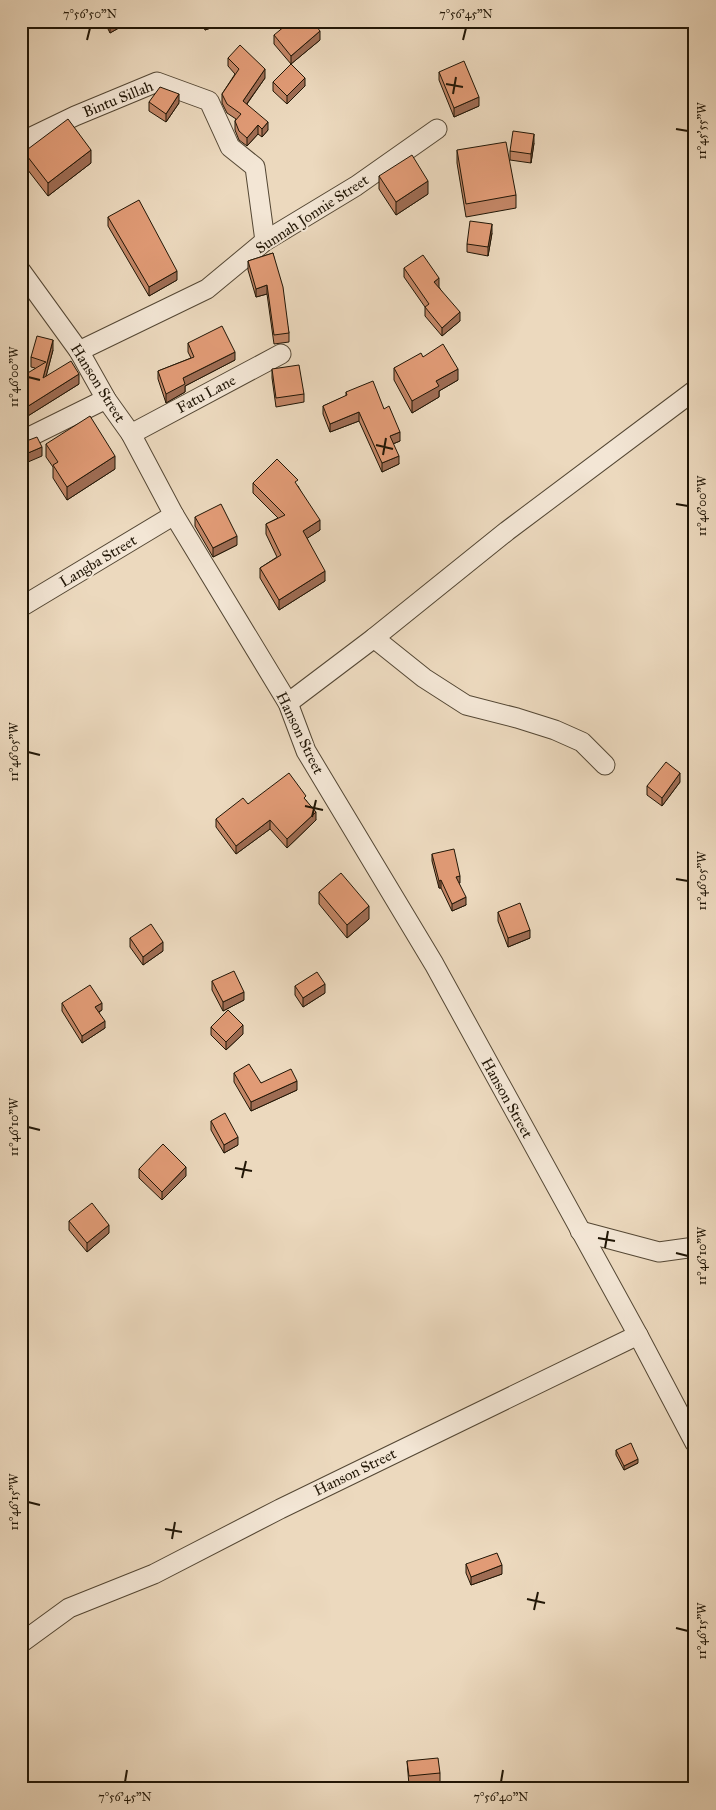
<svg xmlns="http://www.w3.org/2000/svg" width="716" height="1810" font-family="'IM FELL Great Primer',serif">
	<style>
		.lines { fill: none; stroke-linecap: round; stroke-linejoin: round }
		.minor-casing { stroke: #544734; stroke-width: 21 }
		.minor { stroke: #f3e6d5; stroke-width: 19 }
		.wall { fill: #c28565; stroke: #211606 }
		.shaded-wall { fill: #9e6c53; stroke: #211606 }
		.building { fill: #e19b76; stroke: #211606 }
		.ticks { fill: none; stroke: #211606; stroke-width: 2 }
		.labels { text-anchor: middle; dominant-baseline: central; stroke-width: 4; stroke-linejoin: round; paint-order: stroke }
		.street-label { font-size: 15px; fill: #211606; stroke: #f3e6d5 }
		.neatline { fill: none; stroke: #211606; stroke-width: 2 }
		.ticks-label { font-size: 12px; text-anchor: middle; fill: #211606 }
	</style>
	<rect width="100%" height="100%" fill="#ecd9be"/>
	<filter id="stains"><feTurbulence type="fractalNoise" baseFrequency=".004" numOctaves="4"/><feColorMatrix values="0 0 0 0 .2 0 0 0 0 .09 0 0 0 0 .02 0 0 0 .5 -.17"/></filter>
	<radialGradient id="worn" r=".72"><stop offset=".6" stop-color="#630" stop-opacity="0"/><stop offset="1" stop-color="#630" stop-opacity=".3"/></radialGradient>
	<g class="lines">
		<defs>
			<g id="minor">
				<path d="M21,142L75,116L157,82L209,101L230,147L255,167L265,241"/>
				<path d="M21,271L79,351L106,399L131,434L174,515L288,703L306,751L434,964L638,1335L695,1443"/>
				<path d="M79,351L207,289L265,241L356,186L437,129"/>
				<path d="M131,434L281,354"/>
				<path d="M21,441L106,399"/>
				<path d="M21,607L174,515"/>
				<path d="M374,638L424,678L466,705L517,718L555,730L582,742L605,765"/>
				<path d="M288,703L374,638L507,531L695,390"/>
				<path d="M580,1231L659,1252L695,1247"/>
				<path d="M21,1643L69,1608L154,1574L280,1509L638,1335"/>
			</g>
		</defs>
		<use href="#minor" class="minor-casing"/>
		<use href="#minor" class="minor"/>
	</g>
	<g class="wall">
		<path d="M104,21H131L110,33Z"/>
		<path d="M202,21H230L205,30Z"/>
		<path d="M274,35L320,40L291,64L305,86L287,104L273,91V82L291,64L274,44Z"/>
		<path d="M228,58L265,78L247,104L268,130L262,137L258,134L247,146L239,140L235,130V121L236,119L227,113L222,103V94L235,74L228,66Z"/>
		<path d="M439,72L479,106L454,117L439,80Z"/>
		<path d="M149,102L179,103L166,122L149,111Z"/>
		<path d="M534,143L531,163L510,160V151Z"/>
		<path d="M457,150L516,195V208L466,217L457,163Z"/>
		<path d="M24,152L91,163L48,196L24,165Z"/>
		<path d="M379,176L428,194L396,215L379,189Z"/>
		<path d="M108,217L177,280L149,296L108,226Z"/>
		<path d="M492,233L488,256L467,252V244Z"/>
		<path d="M273,253L289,333V342L274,344L267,294L256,297L248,270V261Z"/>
		<path d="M695,253V275L690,264V256Z"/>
		<path d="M404,268L439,287L460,321L442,336L425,316V307L404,277Z"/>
		<path d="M188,343L235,360L185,386V392L166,403L158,379V371L191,358L188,352Z"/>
		<path d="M53,350L46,376L79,384L23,419V422L21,424L35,368L31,367V357Z"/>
		<path d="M423,357L458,380L439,391V397L412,413L394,380V368Z"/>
		<path d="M272,369L304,394V402L276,407L272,378Z"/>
		<path d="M346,392L384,409L400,441L393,444L399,464L382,472L359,421L330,432L323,414V406L346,396Z"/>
		<path d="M46,444L115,469L67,500L53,478V467L46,457Z"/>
		<path d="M253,483L298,486L320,530L307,538L325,581L279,610L260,578V568L277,557L266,534V524L278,518L253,493Z"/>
		<path d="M195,517L237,545L213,557L195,526Z"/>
		<path d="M680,782L662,806L647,795V786Z"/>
		<path d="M306,800L316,820L287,848L270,829L236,854L216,827V819L248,804Z"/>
		<path d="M432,854L460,883H459L466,905L452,911L441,888H439L432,861Z"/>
		<path d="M319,892L369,919L347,938L319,904Z"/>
		<path d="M498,912L530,938L508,947L498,921Z"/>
		<path d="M130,938L163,951L143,965L130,947Z"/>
		<path d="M212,981L244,1000L223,1011L212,990Z"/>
		<path d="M295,986L325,993L303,1007L295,995Z"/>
		<path d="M62,1003L102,1010L99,1012L105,1028L82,1043L62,1011Z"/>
		<path d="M211,1027L243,1034L226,1050L211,1035Z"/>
		<path d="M234,1073L261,1083L297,1090L251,1111L234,1082Z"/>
		<path d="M211,1121L238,1145L224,1153L211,1130Z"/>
		<path d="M139,1169L186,1176L162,1200L139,1178Z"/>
		<path d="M69,1221L109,1233L87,1252L69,1230Z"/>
		<path d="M616,1450L638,1463L624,1470L616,1455Z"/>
		<path d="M466,1564L502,1574L471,1585L466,1573Z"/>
		<path d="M407,1761L440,1773V1782L409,1785Z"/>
	</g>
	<g class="shaded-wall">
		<path d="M21,21H32L21,28Z"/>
		<path d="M110,21H131L110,33Z"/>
		<path d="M205,21H230L205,30Z"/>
		<path d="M320,31V40L291,64V56Z"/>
		<path d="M265,69V78L243,109V101Z"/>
		<path d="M305,78V86L287,104V96Z"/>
		<path d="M179,94V103L166,122V114Z"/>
		<path d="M479,97V106L454,117V108Z"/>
		<path d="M268,122V130L262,137V129Z"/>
		<path d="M258,125V134L247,146V138Z"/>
		<path d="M534,134V143L531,163V154Z"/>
		<path d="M91,150V163L48,196V183Z"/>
		<path d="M428,181V194L396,215V202Z"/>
		<path d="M492,224V233L488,256V247Z"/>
		<path d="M177,271V280L149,296V287Z"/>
		<path d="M439,278V287L434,291V282Z"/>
		<path d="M267,285V294L256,297V289Z"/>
		<path d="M460,312V321L442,336V328Z"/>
		<path d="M53,340V350L43,388V378Z"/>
		<path d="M235,352V360L185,386V392L166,403V394L183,378Z"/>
		<path d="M458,369V380L439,391V397L412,413V401L436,381Z"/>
		<path d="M79,374V384L23,419V422L21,424V414L22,410Z"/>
		<path d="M359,412V421L330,432V424Z"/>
		<path d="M400,432V441L390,445V436Z"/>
		<path d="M42,447V456L21,465V456Z"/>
		<path d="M115,456V469L67,500V487Z"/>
		<path d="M399,456V464L382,472V463Z"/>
		<path d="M320,520V530L303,541V531Z"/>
		<path d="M237,536V545L213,557V548Z"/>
		<path d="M325,571V581L279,610V600Z"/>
		<path d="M680,773V782L662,806V798Z"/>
		<path d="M316,812V820L287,848V839Z"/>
		<path d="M270,820V829L236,854V846Z"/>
		<path d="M460,876V883L456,884V877Z"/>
		<path d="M441,880V888H439V881Z"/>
		<path d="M466,897V905L452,911V904Z"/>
		<path d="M369,906V919L347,938V925Z"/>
		<path d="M530,930V938L508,947V938Z"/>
		<path d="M163,942V951L143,965V957Z"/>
		<path d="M325,984V993L303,1007V998Z"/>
		<path d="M244,992V1000L223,1011V1002Z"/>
		<path d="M102,1003V1010L95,1014V1007Z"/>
		<path d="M105,1021V1028L82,1043V1036Z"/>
		<path d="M243,1025V1034L226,1050V1042Z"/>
		<path d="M297,1081V1090L251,1111V1102Z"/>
		<path d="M238,1137V1145L224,1153V1145Z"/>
		<path d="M186,1167V1176L162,1200V1192Z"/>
		<path d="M109,1225V1233L87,1252V1243Z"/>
		<path d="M638,1459V1463L624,1470V1466Z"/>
		<path d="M502,1565V1574L471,1585V1577Z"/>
	</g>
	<g class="building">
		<path d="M291,21H312L320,31L291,56L274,35Z"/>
		<path d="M240,45L265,69L243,101L268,122L262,129L258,125L247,138L239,131L235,121L241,114L227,104L222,94L239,69L228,58Z"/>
		<path d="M464,61L479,97L454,108L439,72Z"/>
		<path d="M291,64L305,78L287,96L273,82Z"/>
		<path d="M160,87L179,94L166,114L149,102Z"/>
		<path d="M68,119L91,150L48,183L24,152Z"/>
		<path d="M513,131L534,134L531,154L510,151Z"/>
		<path d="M506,142L516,195L466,204L457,150Z"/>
		<path d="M412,155L428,181L396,202L379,176Z"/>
		<path d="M139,200L177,271L149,287L108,217Z"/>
		<path d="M470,221L492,224L488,247L467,244Z"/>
		<path d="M273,253L283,287L289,333L274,335L267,285L256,289L248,261Z"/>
		<path d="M695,253V266L690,256Z"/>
		<path d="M423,255L439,278L434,282L460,312L442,328L425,307L429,304L404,268Z"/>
		<path d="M222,326L235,352L183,378L185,384L166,394L158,371L194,357L188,343Z"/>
		<path d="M37,336L53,340L43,378L71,361L79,374L22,410L23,412L21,414V377L46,362L31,357Z"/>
		<path d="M443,344L458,369L436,381L439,386L412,401L394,368L421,353L423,357Z"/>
		<path d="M299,365L304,394L276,398L272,369Z"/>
		<path d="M373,381L384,409L389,406L400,432L390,436L399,456L382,463L359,412L330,424L323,406L347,395L346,392Z"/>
		<path d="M90,416L115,456L67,487L53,465L58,462L46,444Z"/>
		<path d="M37,437L42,447L21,456V443Z"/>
		<path d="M277,459L298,480L295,482L320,520L303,531L325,571L279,600L260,568L281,555L266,524L285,515L253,483Z"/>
		<path d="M221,504L237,536L213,548L195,517Z"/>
		<path d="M666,762L680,773L662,798L647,786Z"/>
		<path d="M289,773L306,796L304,798L316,812L287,839L270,820L236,846L216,819L243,798L248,804Z"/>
		<path d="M454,849L460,876L456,877L466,897L452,904L441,880L439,881L432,854Z"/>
		<path d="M341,873L369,906L347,925L319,892Z"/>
		<path d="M520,903L530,930L508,938L498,912Z"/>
		<path d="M151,924L163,942L143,957L130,938Z"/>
		<path d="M234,971L244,992L223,1002L212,981Z"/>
		<path d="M317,972L325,984L303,998L295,986Z"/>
		<path d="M90,985L102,1003L95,1007L105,1021L82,1036L62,1003Z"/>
		<path d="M228,1010L243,1025L226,1042L211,1027Z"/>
		<path d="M249,1064L261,1083L291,1069L297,1081L251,1102L234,1073Z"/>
		<path d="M225,1113L238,1137L224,1145L211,1121Z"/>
		<path d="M163,1144L186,1167L162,1192L139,1169Z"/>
		<path d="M92,1203L109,1225L87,1243L69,1221Z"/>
		<path d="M631,1443L638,1459L624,1466L616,1450Z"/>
		<path d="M497,1553L502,1565L471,1577L466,1564Z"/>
		<path d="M438,1758L440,1773L409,1776L407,1761Z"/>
	</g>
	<path class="ticks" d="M87,40L90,28M463,40L466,28M446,84L463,87M453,94L456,77M676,129L688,131M28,377L40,380M376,445L393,449M383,455L386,438M676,504L688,506M28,752L40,755M305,806L323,810M312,817L316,800M676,879L688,881M28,1127L40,1130M235,1168L252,1171M242,1178L246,1161M598,1238L615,1241M605,1248L608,1231M676,1253L688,1256M28,1502L40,1505M165,1529L182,1532M172,1539L175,1522M527,1599L545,1603M534,1610L538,1592M676,1628L688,1631M125,1782L127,1770M501,1782L503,1770"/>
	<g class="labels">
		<g class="street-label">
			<text transform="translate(118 99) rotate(-22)">Bintu Sillah</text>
			<text transform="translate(312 214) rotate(-33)">Sunnah Jonnie Street</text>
			<text transform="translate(98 383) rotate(58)">Hanson Street</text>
			<text transform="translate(206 394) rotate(-28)">Fatu Lane</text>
			<text transform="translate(98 561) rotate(-31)">Langba Street</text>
			<text transform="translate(300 733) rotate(64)">Hanson Street</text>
			<text transform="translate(507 1098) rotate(61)">Hanson Street</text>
			<text transform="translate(355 1472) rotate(-26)">Hanson Street</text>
		</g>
	</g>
	<rect width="716" height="1810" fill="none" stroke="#ecd9be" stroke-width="55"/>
	<rect x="28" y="28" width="660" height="1754" class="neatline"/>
	<g class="ticks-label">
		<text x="90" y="18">7°56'50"N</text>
		<text x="466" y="18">7°56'45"N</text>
		<text transform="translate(702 131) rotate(-90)" y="4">11°45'55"W</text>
		<text transform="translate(14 377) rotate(-90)" y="4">11°46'00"W</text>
		<text transform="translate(702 506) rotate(-90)" y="4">11°46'00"W</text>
		<text transform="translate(14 752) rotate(-90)" y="4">11°46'05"W</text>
		<text transform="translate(702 881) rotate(-90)" y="4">11°46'05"W</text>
		<text transform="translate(14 1127) rotate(-90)" y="4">11°46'10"W</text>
		<text transform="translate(702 1256) rotate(-90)" y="4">11°46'10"W</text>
		<text transform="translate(14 1502) rotate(-90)" y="4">11°46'15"W</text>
		<text transform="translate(702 1631) rotate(-90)" y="4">11°46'15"W</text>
		<text x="125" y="1801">7°56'45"N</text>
		<text x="501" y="1801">7°56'40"N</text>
	</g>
	<rect width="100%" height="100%" filter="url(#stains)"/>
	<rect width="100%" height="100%" fill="url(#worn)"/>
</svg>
